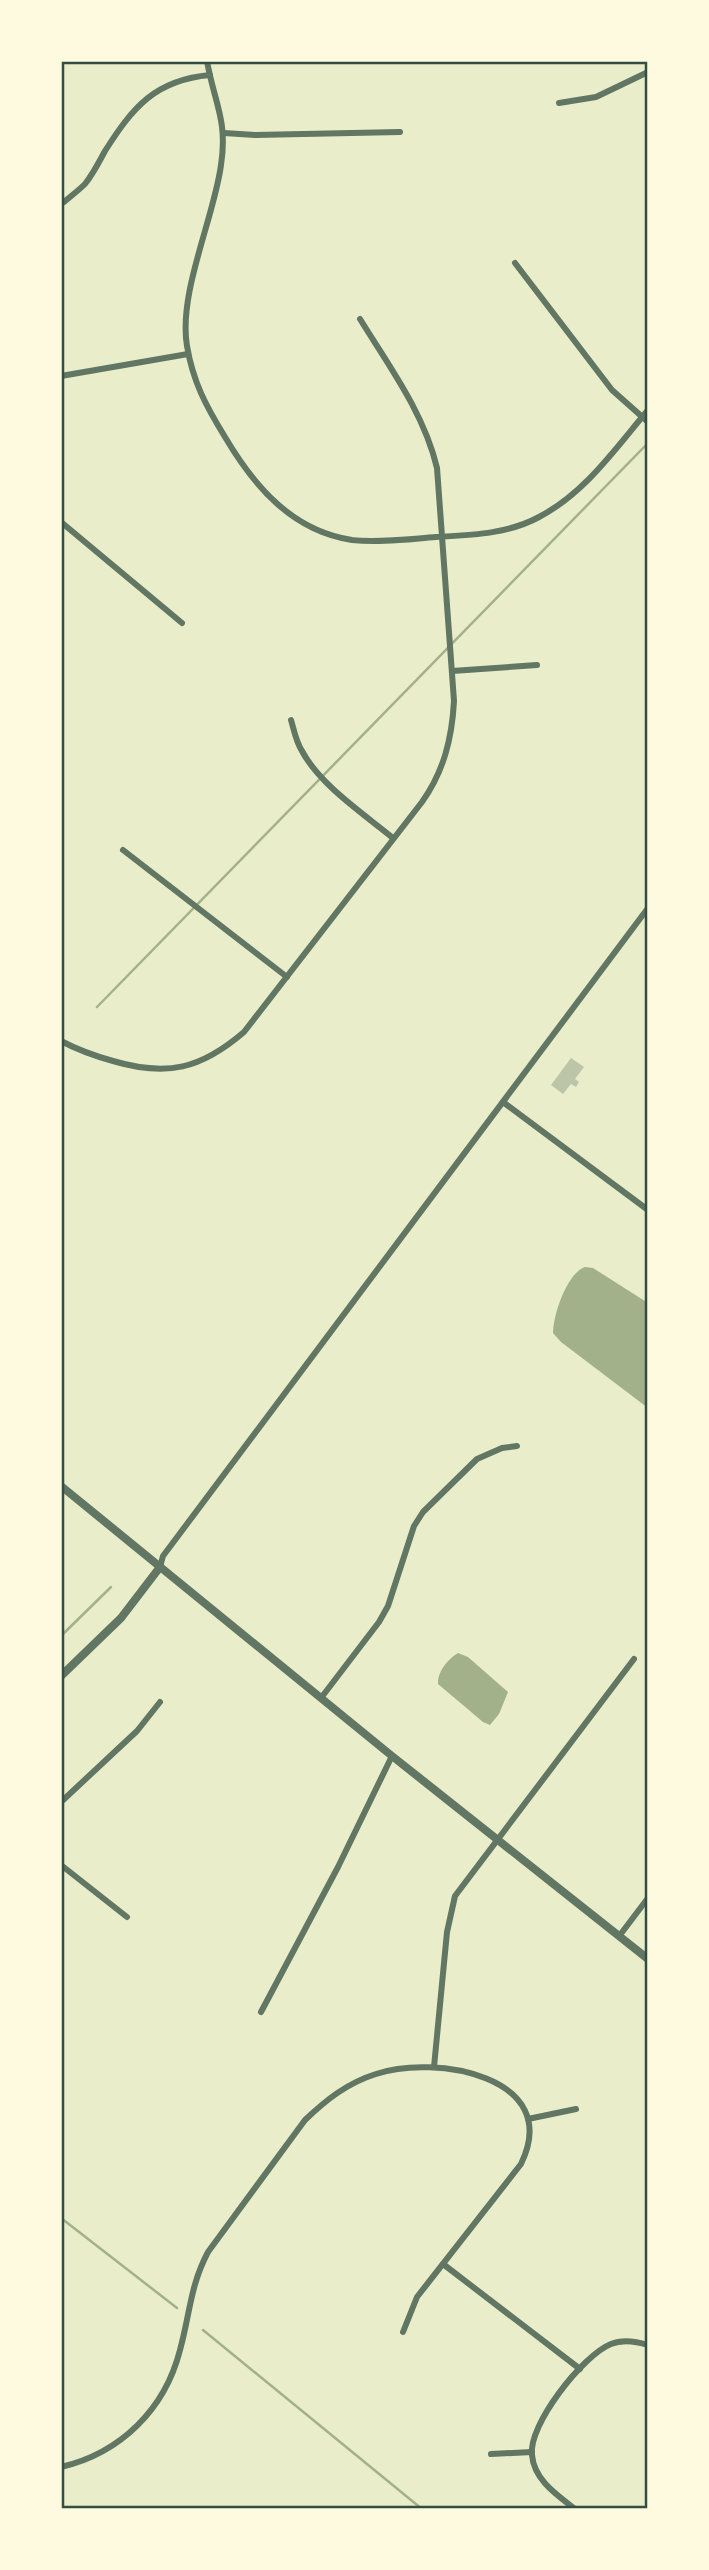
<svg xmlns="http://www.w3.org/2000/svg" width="709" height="2570" font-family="Helvetica,sans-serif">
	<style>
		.water { fill: #a3b18a }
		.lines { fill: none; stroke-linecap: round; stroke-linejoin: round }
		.stream { stroke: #a3b18a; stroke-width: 2.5 }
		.building { fill: #bcc5a7 }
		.minor { stroke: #617663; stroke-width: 6 }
		.tertiary { stroke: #617663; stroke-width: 8 }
		.neatline { fill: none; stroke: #344e41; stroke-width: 2.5 }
	</style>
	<rect width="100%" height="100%" fill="#e9edc9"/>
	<g class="water">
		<path d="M585,1267L593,1268L648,1303V1408L561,1342L553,1333C553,1315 567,1273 585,1267Z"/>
		<path d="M458,1653L468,1657L508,1692L499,1714L490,1725L483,1722L438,1684C437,1672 448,1659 458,1653Z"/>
	</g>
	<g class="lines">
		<g class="stream">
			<path d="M97,1007L648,443"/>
			<path d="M61,1636L111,1587"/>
			<path d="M61,2218L177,2308"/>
			<path d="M203,2330L422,2509"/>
		</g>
	</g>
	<path class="building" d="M571,1058L584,1067L575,1079L579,1082L576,1087L571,1084L563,1094L551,1085Z"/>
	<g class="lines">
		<g class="minor">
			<path d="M207,61C214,102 228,120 221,165C214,218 178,293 187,346C193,382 206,406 225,437C254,486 292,531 352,540C379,543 409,539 436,537C471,535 508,534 539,517C585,493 615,449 648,410"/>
			<path d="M559,103L596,97L648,72"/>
			<path d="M224,133L255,135L400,132"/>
			<path d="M64,202C71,196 79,190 85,184C93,174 99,162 105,151C133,107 155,80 210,75"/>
			<path d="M515,263L612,390L648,422"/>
			<path d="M61,376L188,354"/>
			<path d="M61,522L182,623"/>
			<path d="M452,671L537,665"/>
			<path d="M291,720C294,730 296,742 302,751C320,785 364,814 393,838"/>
			<path d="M123,850L287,977"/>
			<path d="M61,1041C78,1050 95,1056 113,1061C167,1077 201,1069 244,1032L422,802C444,771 452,738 454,701L437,468C424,413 389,366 360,319"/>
			<path d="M503,1102L648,1210"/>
			<path d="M160,1567L163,1556L648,908"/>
			<path d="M321,1698L379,1622L388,1606L414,1526L423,1512L477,1459L502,1448L517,1446"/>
			<path d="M61,1802L137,1731L160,1702"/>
			<path d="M61,1865L127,1917"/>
			<path d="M620,1935L648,1898"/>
			<path d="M261,2012L338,1867L392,1756"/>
			<path d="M434,2067L447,1932L455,1896L634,1659"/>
			<path d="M528,2119L576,2109"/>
			<path d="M443,2264L580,2369"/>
			<path d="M491,2454L532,2452"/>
			<path d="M61,2467C121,2453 165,2409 180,2350C190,2314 190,2286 208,2252L305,2120C326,2100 347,2083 376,2074C434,2054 564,2076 521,2164L417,2297L403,2332"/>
			<path d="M575,2509C557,2495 534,2480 532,2455C528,2425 583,2355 611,2344C623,2339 635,2341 648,2345"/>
		</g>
		<g class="tertiary">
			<path d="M61,1486L392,1756L648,1959"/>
			<path d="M61,1676L121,1618L160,1567"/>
		</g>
	</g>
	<rect width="709" height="2570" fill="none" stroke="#fefae0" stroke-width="126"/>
	<rect x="63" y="63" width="583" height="2444" class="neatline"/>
</svg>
